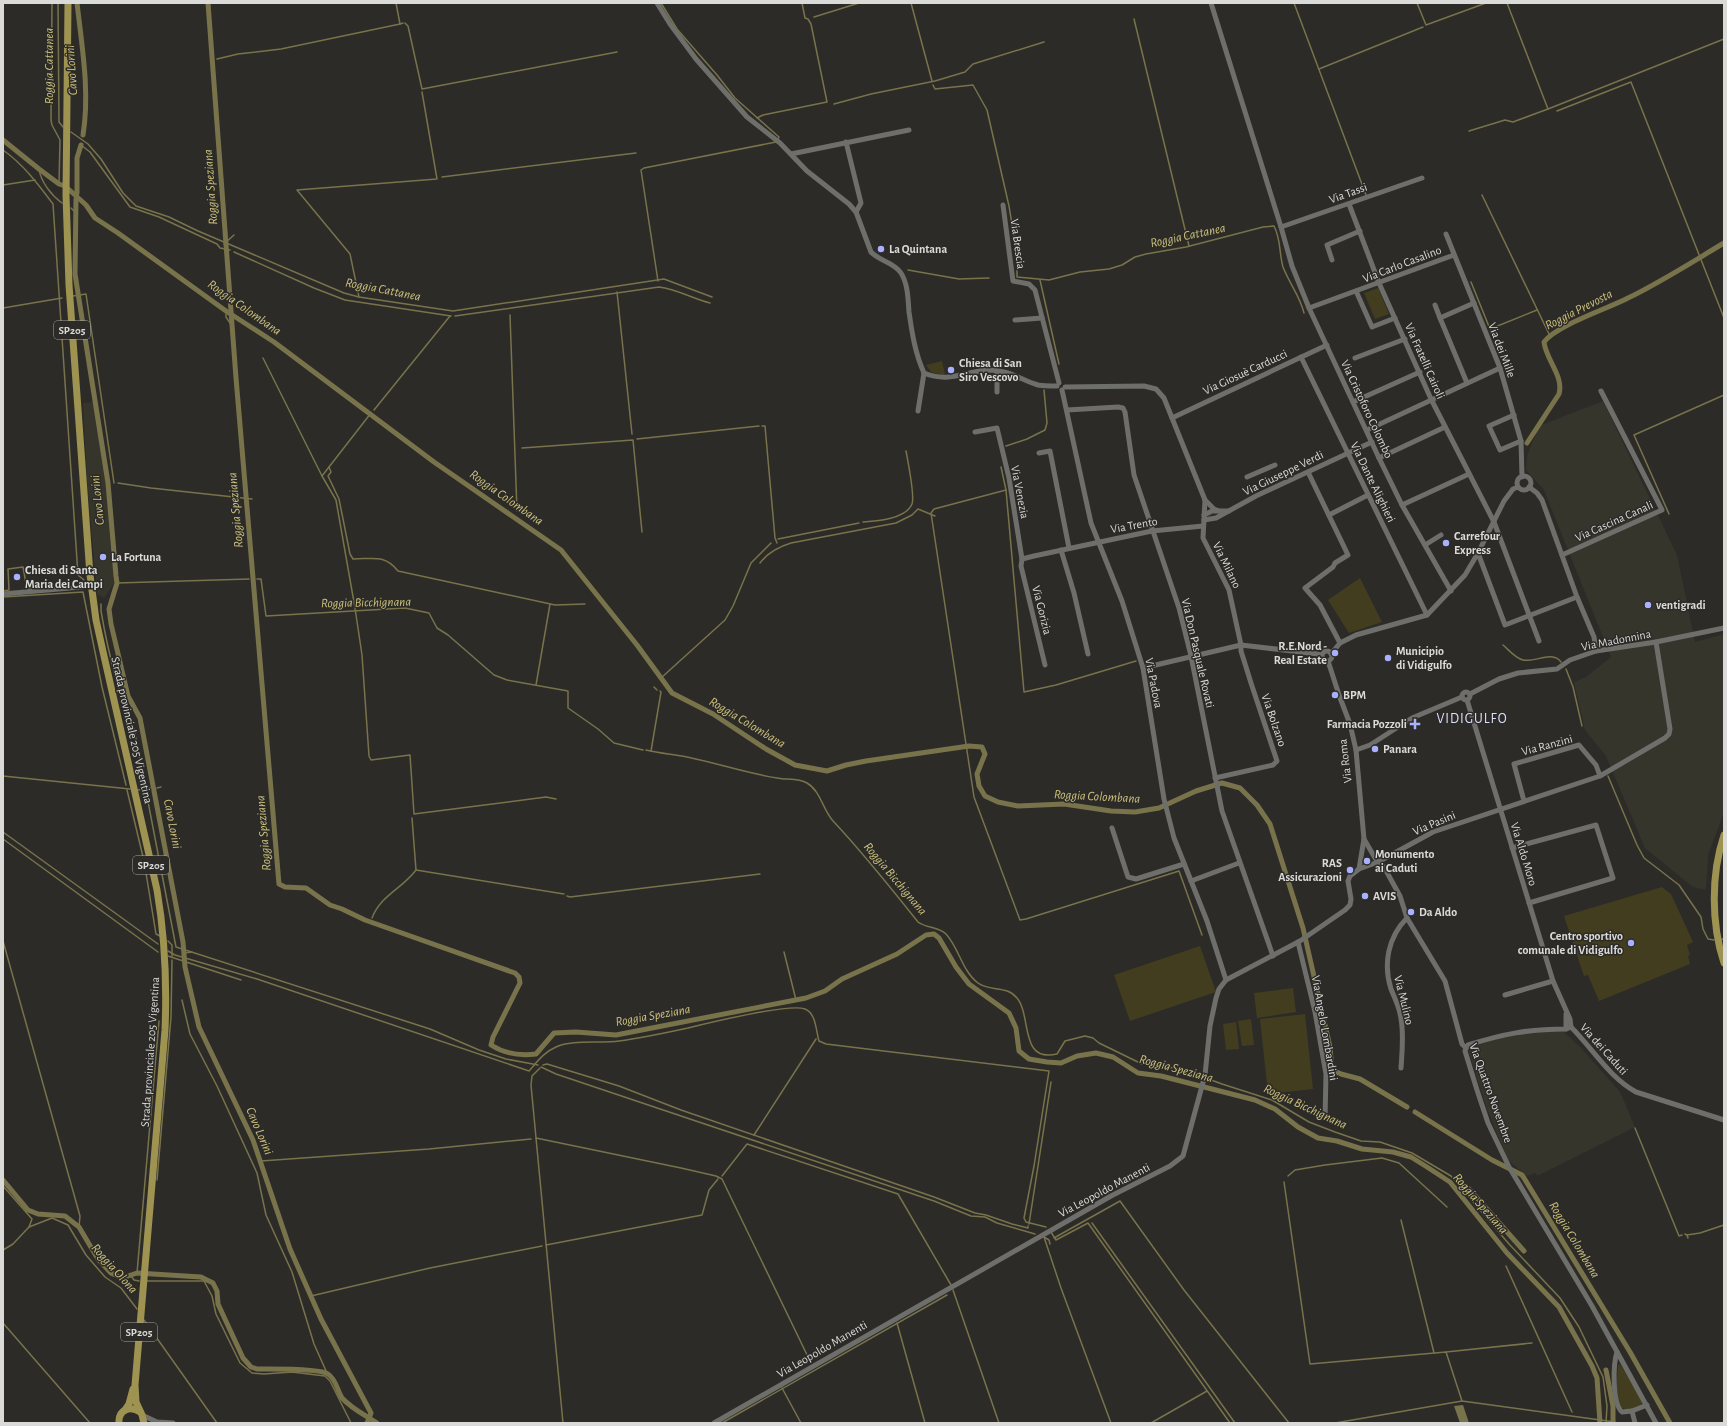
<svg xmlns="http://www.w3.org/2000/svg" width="1727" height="1426" font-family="'Alegreya Sans',sans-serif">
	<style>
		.built { fill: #36352c }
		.green { fill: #423d1f }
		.water { fill: #79734b }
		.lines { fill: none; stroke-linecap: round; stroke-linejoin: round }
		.stream { stroke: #79734b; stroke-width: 1.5 }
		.canal { stroke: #79734b; stroke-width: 5 }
		.minor { stroke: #6e6e6b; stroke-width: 5 }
		.major { stroke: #9e9350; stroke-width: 7 }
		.poi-dot { fill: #a9b0fc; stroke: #2c2b28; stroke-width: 1.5 }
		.labels { text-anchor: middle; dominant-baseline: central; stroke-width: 3; stroke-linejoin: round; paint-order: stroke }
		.shield { fill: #2c2b28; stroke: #a6a6a3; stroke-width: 1 }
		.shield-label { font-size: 11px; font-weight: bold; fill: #dadad8 }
		.street-label { font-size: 12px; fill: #dadad8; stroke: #2c2b28 }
		.poi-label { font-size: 12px; font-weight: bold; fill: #dadad8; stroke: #2c2b28; text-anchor: start }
		.water-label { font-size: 13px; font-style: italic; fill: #cbc07d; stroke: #2c2b28 }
		.quarter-label { font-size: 14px; letter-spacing: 1px; fill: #dbdefc; stroke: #2c2b28 }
	</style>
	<rect width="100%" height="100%" fill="#2c2b28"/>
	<g class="built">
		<path d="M1603,401L1677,555L1695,642L1724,634V812L1708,855L1706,890L1693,887L1645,848L1606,756L1585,730L1574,682L1586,677L1611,657L1544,490L1526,470L1527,456L1539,426Z"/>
		<path d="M94,402L107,491L114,567V583L104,598L97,594L87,479L83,403Z"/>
		<path d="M1540,1031H1563L1582,1049L1620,1092L1635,1127L1537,1176L1536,1173L1527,1176L1508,1160L1487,1109L1469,1053L1470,1048L1493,1040L1523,1033Z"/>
	</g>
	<g class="green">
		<path d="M1378,288L1389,314L1375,319L1364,293Z"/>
		<path d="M942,361L945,374L943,375L931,372L926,365Z"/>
		<path d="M1360,578L1382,622L1349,633L1328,600Z"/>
		<path d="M1662,887L1671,894L1693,942L1687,945L1690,955L1688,956L1690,964L1599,1001L1588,975L1584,976L1564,916Z"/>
		<path d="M1200,946L1216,992L1130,1021L1114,975Z"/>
		<path d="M1293,988L1296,1012L1257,1018L1254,993Z"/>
		<path d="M1305,1014L1313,1089L1268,1094L1260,1019Z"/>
		<path d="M1251,1019L1254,1045L1242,1046L1238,1021Z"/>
		<path d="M1236,1022L1239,1049L1226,1050L1223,1024Z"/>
		<path d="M1620,1364L1643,1401L1641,1405L1628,1410L1622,1408C1615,1396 1617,1379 1618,1365Z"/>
	</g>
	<path class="water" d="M1463,1405L1469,1423H1460L1454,1406Z"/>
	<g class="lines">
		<g class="stream">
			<path d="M52,3L51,120L52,125L60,140L59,184"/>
			<path d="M58,3L59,122L63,127"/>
			<path d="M396,3L400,24L403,23"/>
			<path d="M661,3L677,29L717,75L735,98L779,137L778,139"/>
			<path d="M911,3L932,81"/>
			<path d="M1294,3L1366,195"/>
			<path d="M1417,3L1426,25L1486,3"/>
			<path d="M1507,3L1548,109L1724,39"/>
			<path d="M814,17L859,3"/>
			<path d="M1134,19L1189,246"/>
			<path d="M405,23L408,26L422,89L617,52"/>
			<path d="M217,59L238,54L281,49L400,24"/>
			<path d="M1319,69L1423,27"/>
			<path d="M933,85L935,89L973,85L987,110L1009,206L1017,255V277L1049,280L1080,272L1109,269L1122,265L1135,257L1146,254L1186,247L1263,227L1274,226C1281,239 1279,253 1283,267C1289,283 1300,296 1304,313"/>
			<path d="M834,104L871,94L935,81L965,72L973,64L1044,42"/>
			<path d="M1557,111L1631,82L1724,318"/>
			<path d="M757,118L763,115L827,102L811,24L808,19L805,18L802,3"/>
			<path d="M1469,131L1505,120L1513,122L1548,109"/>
			<path d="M71,132L88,144L101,159L123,193L136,206L169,217L198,231L344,293L359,297L453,311L664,279L712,297"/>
			<path d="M81,145L90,152L130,207L159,217L217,244L220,248L230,250"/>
			<path d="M3,150C24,165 38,184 53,204L78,575L84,580"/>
			<path d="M39,169C41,182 51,195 62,203"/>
			<path d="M442,177L636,153"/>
			<path d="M3,185L35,180"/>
			<path d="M1482,195L1550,336"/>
			<path d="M71,208L76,213"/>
			<path d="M224,244L234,235"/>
			<path d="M234,252L314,288L345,300L451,316"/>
			<path d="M908,270L959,279L989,278"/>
			<path d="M1040,280L1059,364"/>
			<path d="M658,281L641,170L644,168L776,142"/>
			<path d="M1471,282L1490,329L1537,310"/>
			<path d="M617,292L632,434"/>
			<path d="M73,296L86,294L114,483"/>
			<path d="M359,297L350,254L297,190L437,179L422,92"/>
			<path d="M3,308L62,298"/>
			<path d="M226,311V317L232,326"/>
			<path d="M510,315L517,511"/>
			<path d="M455,316L659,287C677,289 693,299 710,303"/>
			<path d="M263,358L322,476"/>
			<path d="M374,410L450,316"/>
			<path d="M371,413L322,476L336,500L355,608L362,655L369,756L371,760L410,755L414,814L546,797L556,799"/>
			<path d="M762,426H765L775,538L777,543"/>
			<path d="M637,439L759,426"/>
			<path d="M1006,446L1027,439L1045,430L1047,423L1044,390"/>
			<path d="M522,448L633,440L642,532"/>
			<path d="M329,467L331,472L328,476L339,499L350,554L353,559C373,559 385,554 398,571L555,605L585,604"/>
			<path d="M1001,467L1006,490L934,509L931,513L974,797L1020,920L1026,919L1179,871L1202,935"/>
			<path d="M118,483L151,488L252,499"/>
			<path d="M1006,490L1024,692L1056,685L1136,661"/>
			<path d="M1669,514L1634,435L1724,395"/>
			<path d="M863,522C877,521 906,519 912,504C915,496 908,462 906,451"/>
			<path d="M778,539L859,523"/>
			<path d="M760,563C768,552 778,547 791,543L896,523L912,515L918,509L935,516"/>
			<path d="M257,579H261L266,616L405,608L429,613L437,628L448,635L494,675L507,680L568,691V708L598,729L614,743L643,750"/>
			<path d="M117,583L249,579"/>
			<path d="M3,591L9,590L8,569L23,567L27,589L41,588"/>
			<path d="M3,597L83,592L102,687L126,785"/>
			<path d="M101,604V611C108,652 117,691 134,729L176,947L430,1029L479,1050L506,1059L538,1065"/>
			<path d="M1503,645C1509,650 1515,658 1523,660C1535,663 1552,650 1561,662"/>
			<path d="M1566,669L1573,687L1582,726"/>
			<path d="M661,678L725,620L733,606L751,563L771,543"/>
			<path d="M536,685L550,604"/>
			<path d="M654,687L657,690"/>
			<path d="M646,750C658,753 670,754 682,756C714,762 745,773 777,778C787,780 798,778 807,783C821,791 823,811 834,822C864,854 891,888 918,922C926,928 939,927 946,934C959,948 962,971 978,983C990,992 1007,985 1017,998C1032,1016 1019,1063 1057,1054L1065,1041L1085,1036L1093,1038L1099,1043L1142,1064L1181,1069L1222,1084L1272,1100L1309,1122L1335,1132L1361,1141L1380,1142L1412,1153L1451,1176L1509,1244L1560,1298L1579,1327L1603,1377L1607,1406L1606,1423"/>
			<path d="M651,751L661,692L660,691"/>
			<path d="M3,776L130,789"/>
			<path d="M1608,776L1637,845L1644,858L1679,885L1701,917L1703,929L1708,939L1714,940"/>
			<path d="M157,788L161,787"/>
			<path d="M127,790L144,861L156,934L160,936"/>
			<path d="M138,790L151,788"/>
			<path d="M412,818L416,870L564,894"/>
			<path d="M3,832L158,944"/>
			<path d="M3,839L158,952"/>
			<path d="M1724,875V907"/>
			<path d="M567,896L570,897L760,874"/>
			<path d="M372,918C381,895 402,889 416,870"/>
			<path d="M1722,939L1724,940"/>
			<path d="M3,941L80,1216L79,1227"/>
			<path d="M168,941L172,945V957"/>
			<path d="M168,951L175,955L257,979L529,1071C537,1062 544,1052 556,1047C572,1039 601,1044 619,1041C642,1038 665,1033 688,1028C708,1023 790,1003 805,1009C816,1013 816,1031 819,1041L826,1044L1049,1071L1034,1166L1024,1218L1026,1222L1046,1227"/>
			<path d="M784,952L796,1000"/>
			<path d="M184,953L192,952"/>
			<path d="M168,956L241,980"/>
			<path d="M182,1000L190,1034L217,1086L257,1173L266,1215L292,1272L314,1344L327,1373"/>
			<path d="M543,1065L547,1064L619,1086L681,1110L934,1197L975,1213L986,1215L1012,1224L1028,1228V1226"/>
			<path d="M541,1067L556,1074L934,1201L971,1216L985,1217L997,1223L1035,1234"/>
			<path d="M540,1068L532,1076L531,1085L563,1423"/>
			<path d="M1635,1128L1679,1236L1682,1235"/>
			<path d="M754,1135L816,1039"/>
			<path d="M536,1138L681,1168L716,1176L722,1179L810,1361"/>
			<path d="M261,1161L429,1149L531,1139"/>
			<path d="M722,1176L747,1144L898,1194L951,1285"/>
			<path d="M1288,1176L1295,1170L1325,1165L1382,1158L1399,1163L1447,1207"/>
			<path d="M157,1180L171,1017L172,960"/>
			<path d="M1284,1182L1310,1364L1446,1352L1462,1401L1615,1422"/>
			<path d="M3,1186L32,1219L29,1227"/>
			<path d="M1401,1220L1434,1353"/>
			<path d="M1092,1223L1235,1423"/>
			<path d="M1029,1224L1051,1082"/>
			<path d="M1051,1232L1056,1240L1088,1223L1230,1423"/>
			<path d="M1685,1234L1687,1235L1688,1238"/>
			<path d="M1687,1235L1700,1233L1724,1225"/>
			<path d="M1044,1237L1061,1288L1111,1423"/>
			<path d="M1044,1237L1049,1240L1050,1244"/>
			<path d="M1054,1238L1120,1201L1184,1290L1289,1423"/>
			<path d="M546,1245L702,1215L709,1190L718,1179"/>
			<path d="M3,1250L13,1244L29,1227L52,1218L68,1225L86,1255L105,1277L121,1288L137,1309"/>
			<path d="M1506,1266L1572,1412"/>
			<path d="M137,1273L159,1021"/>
			<path d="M131,1276L134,1280L139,1281"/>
			<path d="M147,1281H204L212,1296L216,1314L240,1363L252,1373L264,1374L292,1372L325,1376L330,1381L351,1423"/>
			<path d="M953,1290L999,1423"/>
			<path d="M311,1296L430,1268L542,1246"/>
			<path d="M144,1320L217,1423"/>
			<path d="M3,1323L90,1423"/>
			<path d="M897,1323L925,1423"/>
			<path d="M1446,1352L1532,1343"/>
			<path d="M782,1388L801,1423"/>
			<path d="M722,1423L947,1295"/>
			<path d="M1151,1423L1207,1391"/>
			<path d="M1335,1423L1462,1401"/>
		</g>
		<g class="canal">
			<path d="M77,3C82,47 90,92 83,135"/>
			<path d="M208,3L236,378L279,884L285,887L306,888L330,905L342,909L365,920L515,973L519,977L520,983L493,1037L491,1045C505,1054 520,1056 536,1054L554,1033L576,1032L616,1035L806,998L825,991L842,979L897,954L926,935L934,934L939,938L956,967L969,984L1009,1013L1016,1028L1019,1051L1029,1059L1047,1062L1061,1063L1077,1056L1096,1053L1113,1057L1138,1073L1161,1076L1255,1100L1275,1109L1298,1127L1318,1138L1337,1141L1362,1149L1393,1152L1411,1157L1427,1167L1450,1182L1507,1253L1559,1307L1592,1366L1597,1378L1600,1423"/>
			<path d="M3,140L39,169L59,184L65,186L86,205L95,218L118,233L226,311L274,342L434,462L561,550L637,645L672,693L713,714L766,749L795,765L827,771L846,765L866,761L969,746L982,747L985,754L977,774L979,786L985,796L998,802L1018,806L1064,804L1111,811L1135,812L1159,808L1196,791L1222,783L1240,788L1257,805L1270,824L1303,928L1330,1047L1332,1070L1341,1074L1360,1079L1407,1107"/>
			<path d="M77,193V158L81,145"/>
			<path d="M76,199L75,274L108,483L116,576L117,583L109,609L111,624L128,696L140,718L183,942L185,967L199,1027L253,1140L290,1249L321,1319L371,1413L367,1423"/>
			<path d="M1527,443L1559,394C1564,376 1546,360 1544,342C1557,325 1607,309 1628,298C1661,282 1692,262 1724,243"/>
			<path d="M1415,1112L1492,1160L1522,1175L1524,1178L1630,1352L1670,1423"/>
			<path d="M3,1180L28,1210L38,1214L65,1216L79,1227L98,1259L111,1273L122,1278L137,1273L201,1277L213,1283L217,1291L218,1304L243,1358L251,1367L257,1369C270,1369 320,1368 328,1374C336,1379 337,1390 342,1398C352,1409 365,1415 377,1423"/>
			<path d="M1469,1189L1524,1251"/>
			<path d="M1606,1370L1613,1406V1423"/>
		</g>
		<g class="minor">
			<path d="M657,3L670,24L696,59L747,117L780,143L807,171L849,204L856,212L871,252C879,261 894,262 901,273C908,284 908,299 909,312C912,333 915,353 924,373C951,384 965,370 991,370C1011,371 1021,380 1038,385C1044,386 1051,386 1057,386"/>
			<path d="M1211,3L1281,227L1292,266L1309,308L1379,458L1402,505L1451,591"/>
			<path d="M846,142L861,203L856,212"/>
			<path d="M791,154L909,130"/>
			<path d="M1349,204L1379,283L1431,399L1494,522L1539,641"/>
			<path d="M1003,205L1013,281L1029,284L1035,290L1059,383"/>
			<path d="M1281,227L1422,178"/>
			<path d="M1446,234L1500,368L1521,441L1522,477"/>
			<path d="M1332,260L1327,245L1360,231"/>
			<path d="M1356,291L1372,327L1395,318"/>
			<path d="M1435,305L1440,318"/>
			<path d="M1309,308L1454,255"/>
			<path d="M1015,320L1042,318"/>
			<path d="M1301,357L1427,615"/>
			<path d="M1355,358L1405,339"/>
			<path d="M997,371V392"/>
			<path d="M1467,383L1440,318L1474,303"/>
			<path d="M1065,387L1144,386L1156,389L1164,398L1205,500L1203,538L1229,590L1241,645L1318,654L1322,657"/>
			<path d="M1062,390L1091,523L1122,601L1143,668L1164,799L1174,838L1207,921L1226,980"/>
			<path d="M1353,402L1420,372"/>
			<path d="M1067,410L1118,407L1123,408L1125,412L1134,475L1179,608L1191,656L1222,811L1273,956"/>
			<path d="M918,411L924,373"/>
			<path d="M1514,415L1489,426L1500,450L1521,441"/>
			<path d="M1172,418L1327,345"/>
			<path d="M1367,430L1500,368"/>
			<path d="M975,432L997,428L1009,478L1022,559L1021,566L1045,665"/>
			<path d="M1039,453L1050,451L1069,548"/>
			<path d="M1379,458L1445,427"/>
			<path d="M1308,472L1348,555L1335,563L1333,567L1305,588L1320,605L1340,643"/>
			<circle cx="1524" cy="483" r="7"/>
			<path d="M1247,477L1275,465"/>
			<path d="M1529,487L1537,493L1542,500L1577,597L1594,637L1596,651"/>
			<path d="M1205,500L1214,509L1219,511"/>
			<path d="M1402,505L1469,474"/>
			<path d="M1204,515L1212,511H1229"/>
			<path d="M1329,515L1368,495"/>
			<path d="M1204,520L1216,518L1256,496L1372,442"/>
			<path d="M1425,545L1441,535"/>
			<path d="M1061,550L1074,593L1088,654"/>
			<path d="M1478,553L1505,625L1577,597"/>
			<path d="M1562,555L1662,510L1601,391"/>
			<path d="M1022,559L1034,556L1152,531L1203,526"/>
			<path d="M3,594L92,586"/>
			<circle cx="1327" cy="656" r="5"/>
			<path d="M1331,654L1340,643L1356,635L1427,615L1465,575L1478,553L1504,501L1513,489L1518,487"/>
			<path d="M1328,661L1339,695L1350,724L1356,750L1364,839L1359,869"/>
			<path d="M1143,668L1241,645V651L1251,683L1277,761L1273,765L1215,778"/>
			<circle cx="1466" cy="696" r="4"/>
			<path d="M1470,694L1499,679L1518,673L1557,669L1570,660L1596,651L1656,642L1724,628"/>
			<path d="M1467,700L1553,981L1570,1019L1571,1027"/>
			<path d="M1356,750L1370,745L1412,718L1462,697"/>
			<path d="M1524,801L1514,764L1579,745L1596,765L1600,776"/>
			<path d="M1112,828L1128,877L1136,879L1184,864"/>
			<path d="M1364,839L1375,858L1384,867L1400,896L1407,918L1445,981L1462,1044L1466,1048L1465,1051L1477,1090L1488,1123L1509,1167L1592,1306L1656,1423"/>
			<path d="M1512,848L1596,825L1613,878L1529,903"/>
			<path d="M1191,881L1239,863"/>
			<path d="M1298,942L1315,1012L1326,1074L1325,1118"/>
			<path d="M1505,995L1553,981"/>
			<path d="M1566,1014V1029"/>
			<path d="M1466,1048L1468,1045C1503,1034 1528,1029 1566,1029L1571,1027C1593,1049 1609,1077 1636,1092L1724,1120"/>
			<path d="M1401,1068C1402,1052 1404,1035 1401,1019C1400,1008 1395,999 1391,989C1383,964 1388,937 1407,918"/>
			<path d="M1617,1352C1613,1364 1612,1403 1622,1412L1632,1411"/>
			<path d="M142,1415L157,1422L173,1423"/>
			<path d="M714,1423L1111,1196L1170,1166L1183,1156L1205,1075L1210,1026L1216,998L1219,989L1226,980L1300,941L1345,910L1350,905L1351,899L1348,881L1350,876L1359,869L1378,862L1433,832L1600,776L1665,738L1669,734L1670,729L1656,642"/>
			<path d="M1635,1423L1632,1411L1647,1405"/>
		</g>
		<g class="major">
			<path d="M68,3L66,195L69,285L90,575L96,620L104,656L157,890C165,937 167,982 165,1030L135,1385L136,1402L142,1415L144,1423"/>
			<path d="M1724,835C1711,874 1711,923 1724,963"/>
			<path d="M125,1410L129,1404L133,1389"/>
			<path d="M119,1423C118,1410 130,1405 140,1412"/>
		</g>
	</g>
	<g class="poi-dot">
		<circle cx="881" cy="249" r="4"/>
		<circle cx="951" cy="370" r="4"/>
		<circle cx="1446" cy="543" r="4"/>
		<circle cx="103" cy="557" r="4"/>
		<circle cx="17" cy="577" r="4"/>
		<circle cx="1648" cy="605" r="4"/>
		<circle cx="1335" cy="653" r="4"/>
		<circle cx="1388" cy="658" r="4"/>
		<circle cx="1335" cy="695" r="4"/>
		<path d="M1413 718h4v4h4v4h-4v4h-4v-4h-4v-4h4z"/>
		<circle cx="1375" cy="749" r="4"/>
		<circle cx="1367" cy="861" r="4"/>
		<circle cx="1350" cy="870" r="4"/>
		<circle cx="1365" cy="896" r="4"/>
		<circle cx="1411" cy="912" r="4"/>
		<circle cx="1631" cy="943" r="4"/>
	</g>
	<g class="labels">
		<g class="shield">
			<rect x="54" y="321" width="36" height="18" rx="3"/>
			<rect x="133" y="856" width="36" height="18" rx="3"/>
			<rect x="121" y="1323" width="36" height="18" rx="3"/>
		</g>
		<g class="shield-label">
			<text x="72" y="330">SP205</text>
			<text x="151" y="865">SP205</text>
			<text x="139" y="1332">SP205</text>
		</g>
		<g class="street-label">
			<text transform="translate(1348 193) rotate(-20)">Via Tassi</text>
			<text transform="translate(1018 244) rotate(82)">Via Brescia</text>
			<text transform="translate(1402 264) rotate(-21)">Via Carlo Casalino</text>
			<text transform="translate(1502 350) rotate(69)">Via dei Mille</text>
			<text transform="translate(1425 361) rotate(66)">Via Fratelli Cairoli</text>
			<text transform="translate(1245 372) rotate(-25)">Via Giosuè Carducci</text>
			<text transform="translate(1367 409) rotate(65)">Via Cristoforo Colombo</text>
			<text transform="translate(1283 473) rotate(-26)">Via Giuseppe Verdi</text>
			<text transform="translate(1373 482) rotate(64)">Via Dante Alighieri</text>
			<text transform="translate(1020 492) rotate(79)">Via Venezia</text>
			<text transform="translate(1614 521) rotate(-24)">Via Cascina Canali</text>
			<text transform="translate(1134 525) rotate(-10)">Via Trento</text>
			<text transform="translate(1227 565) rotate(64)">Via Milano</text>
			<text transform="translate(1042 610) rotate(76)">Via Gorizia</text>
			<text transform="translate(1616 640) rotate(-11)">Via Madonnina</text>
			<text transform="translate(1198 653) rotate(77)">Via Don Pasquale Rovati</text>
			<text transform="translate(1154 683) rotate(79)">Via Padova</text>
			<text transform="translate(1274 720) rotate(71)">Via Bolzano</text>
			<text transform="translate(132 730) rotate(77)">Strada provinciale 205 Vigentina</text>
			<text transform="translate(1547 745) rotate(-15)">Via Ranzini</text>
			<text transform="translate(1345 761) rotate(-97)">Via Roma</text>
			<text transform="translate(1434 823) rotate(-23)">Via Pasini</text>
			<text transform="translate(1524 854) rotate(73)">Via Aldo Moro</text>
			<text transform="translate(1404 1000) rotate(76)">Via Mulino</text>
			<text transform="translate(1325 1028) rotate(80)">Via Angelo Lombardini</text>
			<text transform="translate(1604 1049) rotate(48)">Via dei Caduti</text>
			<text transform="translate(150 1052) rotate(-86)">Strada provinciale 205 Vigentina</text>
			<text transform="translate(1491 1093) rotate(70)">Via Quattro Novembre</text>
			<text transform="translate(1104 1190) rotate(-28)">Via Leopoldo Manenti</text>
			<text transform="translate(822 1349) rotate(-30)">Via Leopoldo Manenti</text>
		</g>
		<g class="poi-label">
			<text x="889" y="249">La Quintana</text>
			<text x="959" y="363">Chiesa di San<tspan x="959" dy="14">Siro Vescovo</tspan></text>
			<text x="1454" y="536">Carrefour<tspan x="1454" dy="14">Express</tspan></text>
			<text x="111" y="557">La Fortuna</text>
			<text x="25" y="570">Chiesa di Santa<tspan x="25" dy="14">Maria dei Campi</tspan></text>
			<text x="1656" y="605">ventigradi</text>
			<text x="1327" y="646" text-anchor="end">R.E.Nord -<tspan x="1327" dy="14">Real Estate</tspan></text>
			<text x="1396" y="651">Municipio<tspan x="1396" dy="14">di Vidigulfo</tspan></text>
			<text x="1343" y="695">BPM</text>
			<text x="1407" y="724" text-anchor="end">Farmacia Pozzoli</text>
			<text x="1383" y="749">Panara</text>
			<text x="1375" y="854">Monumento<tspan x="1375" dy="14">ai Caduti</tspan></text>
			<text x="1342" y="863" text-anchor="end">RAS<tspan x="1342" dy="14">Assicurazioni</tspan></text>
			<text x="1373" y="896">AVIS</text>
			<text x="1419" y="912">Da Aldo</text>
			<text x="1623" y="936" text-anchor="end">Centro sportivo<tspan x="1623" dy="14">comunale di Vidigulfo</tspan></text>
		</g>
		<g class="water-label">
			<text transform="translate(49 66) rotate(-90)">Roggia Cattanea</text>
			<text transform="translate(72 70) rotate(-94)">Cavo Lorini</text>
			<text transform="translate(211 187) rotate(-94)">Roggia Speziana</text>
			<text transform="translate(1188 236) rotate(-12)">Roggia Cattanea</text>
			<text transform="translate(383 290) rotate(11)">Roggia Cattanea</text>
			<text transform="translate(244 308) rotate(35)">Roggia Colombana</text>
			<text transform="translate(1579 310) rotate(-27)">Roggia Prevosta</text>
			<text transform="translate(506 498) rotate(35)">Roggia Colombana</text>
			<text transform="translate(98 500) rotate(-96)">Cavo Lorini</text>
			<text transform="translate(236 510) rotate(-95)">Roggia Speziana</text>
			<text transform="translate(366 603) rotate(-1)">Roggia Bicchignana</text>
			<text transform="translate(747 723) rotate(31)">Roggia Colombana</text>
			<text transform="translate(1097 797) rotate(3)">Roggia Colombana</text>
			<text transform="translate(172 824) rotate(79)">Cavo Lorini</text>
			<text transform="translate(264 833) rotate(-95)">Roggia Speziana</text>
			<text transform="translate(895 879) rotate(50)">Roggia Bicchignana</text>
			<text transform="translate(653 1016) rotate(-10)">Roggia Speziana</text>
			<text transform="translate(1176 1069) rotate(15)">Roggia Speziana</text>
			<text transform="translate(1305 1107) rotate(25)">Roggia Bicchignana</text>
			<text transform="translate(259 1131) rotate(67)">Cavo Lorini</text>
			<text transform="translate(1480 1204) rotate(49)">Roggia Speziana</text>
			<text transform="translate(1574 1240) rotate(59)">Roggia Colombana</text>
			<text transform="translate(114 1269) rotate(48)">Roggia Olona</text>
		</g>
		<g class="quarter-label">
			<text x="1472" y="719">VIDIGULFO</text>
		</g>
	</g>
	<rect width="1727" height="1426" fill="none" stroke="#dadad8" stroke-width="8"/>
</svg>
